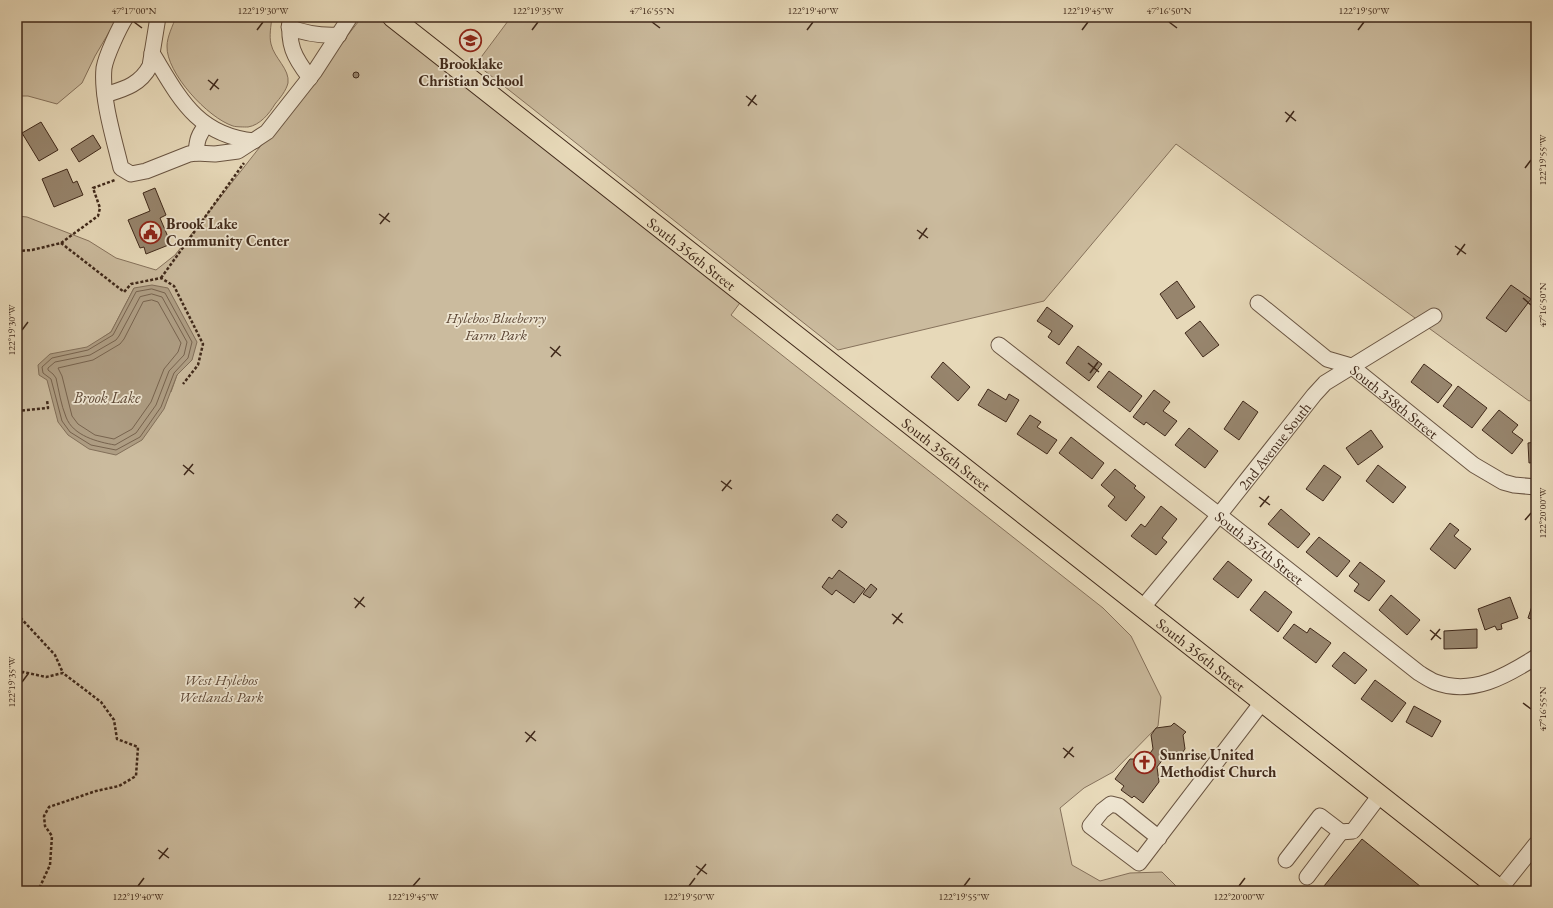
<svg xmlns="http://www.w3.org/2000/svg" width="1553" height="908" font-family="'EB Garamond',serif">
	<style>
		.green { fill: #cbbb9e; stroke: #86725c; fill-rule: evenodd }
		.water { fill: #ae9d83; stroke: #826f59 }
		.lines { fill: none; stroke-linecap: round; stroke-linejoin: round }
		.shore { stroke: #77634e; stroke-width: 1 }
		.building { fill: #97856d; stroke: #40291a }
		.minor-casing { stroke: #6a5542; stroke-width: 17 }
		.major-casing { stroke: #40291a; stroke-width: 21 }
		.path { stroke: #40291a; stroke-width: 2.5; stroke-dasharray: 3 2; stroke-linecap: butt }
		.minor { stroke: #efe6d2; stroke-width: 15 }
		.major { stroke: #e7d9b9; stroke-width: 19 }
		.ticks { fill: none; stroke: #40291a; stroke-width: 1.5 }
		.labels { text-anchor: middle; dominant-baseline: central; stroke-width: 3.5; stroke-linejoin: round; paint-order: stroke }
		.poi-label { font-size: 15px; font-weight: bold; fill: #40291a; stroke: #efe6d2; text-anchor: start }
		.street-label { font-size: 15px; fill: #40291a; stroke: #efe6d2 }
		.park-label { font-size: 15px; font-style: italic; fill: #5c4634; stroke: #efe6d2 }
		.water-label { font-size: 16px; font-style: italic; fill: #5c4634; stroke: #efe6d2 }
		.neatline { fill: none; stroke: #40291a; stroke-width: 1.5 }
		.ticks-label { font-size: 10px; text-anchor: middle; fill: #40291a }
	</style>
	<rect width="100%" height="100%" fill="#e7d9b9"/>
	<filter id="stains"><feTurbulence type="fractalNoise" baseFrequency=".005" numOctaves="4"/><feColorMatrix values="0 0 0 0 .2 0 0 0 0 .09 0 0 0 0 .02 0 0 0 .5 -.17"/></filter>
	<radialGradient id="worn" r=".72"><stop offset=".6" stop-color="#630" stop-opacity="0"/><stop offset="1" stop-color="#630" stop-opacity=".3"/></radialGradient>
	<g class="green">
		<path d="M17,17H118L95,56L82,83L57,104L28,96H17Z"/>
		<path d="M176,17H272C271,26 269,36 271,44C274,58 290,69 288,83C286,91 280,98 275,104C269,114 260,125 248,127C244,127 236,127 233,126C208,118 166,73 167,46C167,37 173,25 176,17Z"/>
		<path d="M362,17H392L745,296L731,315L1103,608L1131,636L1161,697L1158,726L1113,772L1084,788L1060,808L1072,865L1100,881L1130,873L1162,872L1181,891H17V216L27,217L89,241L116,258L156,270L175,255ZM134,288L192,360L177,375L171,392L102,338L111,332Z"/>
		<path d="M511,17H1536V399L1529,401L1176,144L1044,301L838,350L476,64Z"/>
	</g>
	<path class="water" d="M152,285L168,288L197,342L192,360L177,375L164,409L142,440L116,455L89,449L68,435L58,422L47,380L39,375L38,365L50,354L87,347L111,332L134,288Z"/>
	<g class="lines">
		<g class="shore">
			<path d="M152,289L165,293L192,342L188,358L174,373L161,407L140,437L116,450L91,445L70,432L62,421L51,379L43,373L42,367L52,358L88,350L113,335L136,292Z"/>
			<path d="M152,294L162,297L187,342L184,355L169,371L156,405L136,433L115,445C98,442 73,436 66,417C61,405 59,391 56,378L53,374L48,370V368L55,362L90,355L116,340L119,336L140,297Z"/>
			<path d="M152,300L158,302L181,343L178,352L164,369L151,402L132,429L114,439L95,435L78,424L72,416L62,376L58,368L93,360L120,344L124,339L143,302Z"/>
		</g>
	</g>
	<g class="building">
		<circle cx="356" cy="75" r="3"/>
		<path d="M41,122L58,150L39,161L22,133Z"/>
		<path d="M93,135L101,148L79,162L71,149Z"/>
		<path d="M67,169L73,183L77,181L83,195L54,207L42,179Z"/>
		<path d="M155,188L166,215L160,218L171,244L146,254L144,247L140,248L128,220L150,211L143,193Z"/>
		<path d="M1177,281L1195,307L1177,319L1160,294Z"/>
		<path d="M1511,285L1531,299L1506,332L1486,318Z"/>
		<path d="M1047,307L1073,326L1059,345L1048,337L1052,331L1037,321Z"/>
		<path d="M1200,321L1219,345L1203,357L1185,333Z"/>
		<path d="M1078,346L1102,364L1089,381L1066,363Z"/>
		<path d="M943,362L970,387L958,401L931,377Z"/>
		<path d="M1424,364L1452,385L1438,403L1411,382Z"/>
		<path d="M1109,371L1142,396L1130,412L1097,387Z"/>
		<path d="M1458,386L1487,408L1472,428L1443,406Z"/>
		<path d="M988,389L1006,400L1009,394L1019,400L1006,422L978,405Z"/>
		<path d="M1154,390L1170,402L1163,411L1177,421L1165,436L1146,422L1144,425L1133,417Z"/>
		<path d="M1243,401L1258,412L1239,440L1224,429Z"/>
		<path d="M1499,410L1518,425L1512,432L1523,440L1512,454L1482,430Z"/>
		<path d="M1030,415L1041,422L1037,427L1057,440L1047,454L1017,434Z"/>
		<path d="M1189,428L1218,451L1205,468L1175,445Z"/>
		<path d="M1371,430L1383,447L1358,465L1346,448Z"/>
		<path d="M1071,437L1104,463L1092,479L1059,453Z"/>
		<path d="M1536,442V462L1529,463L1528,443Z"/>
		<path d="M1324,465L1341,477L1323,501L1306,489Z"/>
		<path d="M1378,465L1406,487L1393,503L1366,481Z"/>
		<path d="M1115,469L1136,486L1134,488L1145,497L1126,521L1108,506L1115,497L1101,485Z"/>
		<path d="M1161,506L1177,519L1162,538L1167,542L1156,555L1131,536L1141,524L1145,527Z"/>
		<path d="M1281,509L1310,534L1298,548L1268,524Z"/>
		<path d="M837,514L847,522L842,528L832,520Z"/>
		<path d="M1450,523L1459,530L1454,536L1471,549L1455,569L1430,549Z"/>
		<path d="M1319,537L1350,561L1337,577L1306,552Z"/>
		<path d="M1228,561L1252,580L1238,598L1213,579Z"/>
		<path d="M1360,562L1385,581L1369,601L1354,591L1359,584L1349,576Z"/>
		<path d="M839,570L865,589L854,603L836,590L832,595L822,587L829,577L832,579Z"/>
		<path d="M871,584L877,589L870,598L863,594Z"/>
		<path d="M1265,591L1292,612L1278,632L1250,610Z"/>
		<path d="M1391,595L1420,620L1407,635L1379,610Z"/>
		<path d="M1510,597L1518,618L1501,624L1502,629L1497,630L1495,626L1485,630L1478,609Z"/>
		<path d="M1535,597L1536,598V621L1528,618Z"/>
		<path d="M1294,624L1307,633L1310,628L1331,643L1316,663L1283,638Z"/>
		<path d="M1477,629V648L1444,649V631Z"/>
		<path d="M1344,652L1367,670L1355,684L1332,666Z"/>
		<path d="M1375,680L1406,703L1392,722L1361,699Z"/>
		<path d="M1414,706L1441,721L1432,737L1406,722Z"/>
		<path d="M1174,723L1186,732L1183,735L1185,749L1179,757L1164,758L1157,767L1159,782L1143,803L1134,796L1132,798L1121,790L1124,786L1115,779L1130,759H1146L1153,749L1151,735L1156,728L1171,726Z"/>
		<path d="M1362,839L1426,891H1329L1324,886Z"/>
	</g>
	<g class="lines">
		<defs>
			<g id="minor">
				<path d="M126,17C119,28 106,56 104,68C101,97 114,139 121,168L131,174L146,171L189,154L196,153L215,154L238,151L267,132L315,71L350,17"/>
				<path d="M290,17C288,45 293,56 310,78"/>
				<path d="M289,27C306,34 321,36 339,35"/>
				<path d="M152,53C179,97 196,135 254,141"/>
				<path d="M105,95C124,89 140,85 150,66L158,17"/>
				<path d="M196,153C197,141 198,134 207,125"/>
				<path id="s1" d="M1258,303L1327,359L1351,366L1474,465L1503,482L1514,485L1536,487"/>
				<path id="s2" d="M999,345L1219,515L1419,673C1424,676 1430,680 1435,682C1472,696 1506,676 1536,657"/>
				<path id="s3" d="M1143,607L1219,515L1314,395L1325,383L1434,316"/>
				<path d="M1159,838L1119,806L1111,804L1102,811L1090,826L1139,863L1263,701"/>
				<path d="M1286,860L1320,816L1341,832L1353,831L1380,795"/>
				<path d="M1307,877L1341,832"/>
				<path d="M1500,889L1536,844"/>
			</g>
			<g id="major">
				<path id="s4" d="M392,17L1502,891"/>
			</g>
		</defs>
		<use href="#minor" class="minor-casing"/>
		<use href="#major" class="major-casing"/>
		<g class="path">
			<path d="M61,243L124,292L131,284L161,278L174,286L203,344L198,365L183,384"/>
			<path d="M17,251L32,250L61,243L98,216L100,208L93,188L115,180"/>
			<path d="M161,278L244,163"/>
			<path d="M17,411L48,408L47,400"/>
			<path d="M17,614L55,655L63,673"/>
			<path d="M17,675L23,672L46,677L63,673L101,702L114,720L117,739L138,747L136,776L119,786L96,791L49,807L44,816L45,826L52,836L50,865L38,891"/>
		</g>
		<use href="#minor" class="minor"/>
		<use href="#major" class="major"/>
	</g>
	<path class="ticks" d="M134,22L142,28M652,22L660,28M1169,22L1177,28M257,30L263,22M532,30L538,22M807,30L813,22M1082,30L1088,22M1358,30L1364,22M208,80L219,89M210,90L218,79M746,96L757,105M748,106L756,95M1285,112L1296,121M1286,122L1294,111M1525,168L1531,160M379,214L390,222M380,224L389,213M917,230L928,238M919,239L927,228M1455,246L1466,254M1457,255L1465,244M1523,298L1531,305M22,330L28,322M550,347L561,356M551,357L560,346M1088,363L1099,372M1090,373L1098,362M183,465L194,474M184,475L193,464M721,481L732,489M722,491L731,480M1259,497L1270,505M1260,507L1269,496M1525,520L1531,513M354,598L365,607M355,608L364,597M892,614L903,623M893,624L902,613M1430,630L1441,639M1431,640L1440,629M22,682L28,674M1523,703L1531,709M525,732L536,741M526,742L535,731M1063,748L1074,757M1064,758L1073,747M158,850L169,858M159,859L168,848M696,866L707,874M697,875L706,864M138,886L144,878M413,886L420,878M689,886L695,878M964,886L970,878M1239,886L1245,878"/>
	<defs>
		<symbol id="school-ring" viewBox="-11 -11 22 22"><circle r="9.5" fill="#efe6d2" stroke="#8f2418" stroke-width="1.5"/><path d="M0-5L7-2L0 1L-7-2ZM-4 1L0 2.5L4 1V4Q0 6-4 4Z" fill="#8f2418"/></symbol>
		<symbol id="civic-ring" viewBox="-11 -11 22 22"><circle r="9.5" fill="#efe6d2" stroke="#8f2418" stroke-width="1.5"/><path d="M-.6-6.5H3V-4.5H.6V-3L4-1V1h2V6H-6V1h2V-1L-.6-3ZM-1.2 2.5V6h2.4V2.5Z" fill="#8f2418"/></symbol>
		<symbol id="church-ring" viewBox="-11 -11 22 22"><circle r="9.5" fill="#efe6d2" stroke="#8f2418" stroke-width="1.5"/><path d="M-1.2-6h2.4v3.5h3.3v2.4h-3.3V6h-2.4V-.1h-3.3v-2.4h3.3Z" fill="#8f2418"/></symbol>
	</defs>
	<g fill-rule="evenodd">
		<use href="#school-ring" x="458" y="28" width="25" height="25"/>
		<use href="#civic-ring" x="138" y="220" width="25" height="25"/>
		<use href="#church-ring" x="1132" y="750" width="25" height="25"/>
	</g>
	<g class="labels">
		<g class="poi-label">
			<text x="471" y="63" text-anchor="middle">Brooklake<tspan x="471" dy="17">Christian School</tspan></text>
			<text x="166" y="223">Brook Lake<tspan x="166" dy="17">Community Center</tspan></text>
			<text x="1160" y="754">Sunrise United<tspan x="1160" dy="17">Methodist Church</tspan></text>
		</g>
		<g class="street-label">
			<text stroke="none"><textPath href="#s4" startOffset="382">South 356th Street</textPath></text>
			<text stroke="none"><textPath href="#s1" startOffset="170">South 358th Street</textPath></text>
			<text stroke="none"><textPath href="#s3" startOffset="208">2nd Avenue South</textPath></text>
			<text stroke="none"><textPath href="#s4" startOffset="706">South 356th Street</textPath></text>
			<text stroke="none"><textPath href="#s2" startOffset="330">South 357th Street</textPath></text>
			<text stroke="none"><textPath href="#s4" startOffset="1030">South 356th Street</textPath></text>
		</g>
		<g class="park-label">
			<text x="496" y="317">Hylebos Blueberry<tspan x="496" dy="17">Farm Park</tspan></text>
			<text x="221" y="679">West Hylebos<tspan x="221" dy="17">Wetlands Park</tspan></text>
		</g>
		<g class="water-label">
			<text x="107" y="397">Brook Lake</text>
		</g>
	</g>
	<rect width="1553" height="908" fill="none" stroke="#e7d9b9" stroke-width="44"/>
	<rect x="22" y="22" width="1509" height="864" class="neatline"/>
	<g class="ticks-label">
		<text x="134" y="14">47°17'00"N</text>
		<text x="263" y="14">122°19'30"W</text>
		<text x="538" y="14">122°19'35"W</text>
		<text x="652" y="14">47°16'55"N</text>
		<text x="813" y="14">122°19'40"W</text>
		<text x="1088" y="14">122°19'45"W</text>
		<text x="1169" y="14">47°16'50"N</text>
		<text x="1364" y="14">122°19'50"W</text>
		<text transform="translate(1542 160) rotate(-90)" y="4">122°19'55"W</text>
		<text transform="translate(1542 305) rotate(-90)" y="4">47°16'50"N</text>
		<text transform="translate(11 330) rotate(-90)" y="4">122°19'30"W</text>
		<text transform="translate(1542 513) rotate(-90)" y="4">122°20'00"W</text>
		<text transform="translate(11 682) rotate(-90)" y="4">122°19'35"W</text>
		<text transform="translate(1542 709) rotate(-90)" y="4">47°16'55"N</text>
		<text x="138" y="900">122°19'40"W</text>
		<text x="413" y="900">122°19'45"W</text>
		<text x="689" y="900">122°19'50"W</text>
		<text x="964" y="900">122°19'55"W</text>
		<text x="1239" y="900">122°20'00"W</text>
	</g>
	<rect width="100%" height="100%" filter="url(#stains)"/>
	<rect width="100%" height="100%" fill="url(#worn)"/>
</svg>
